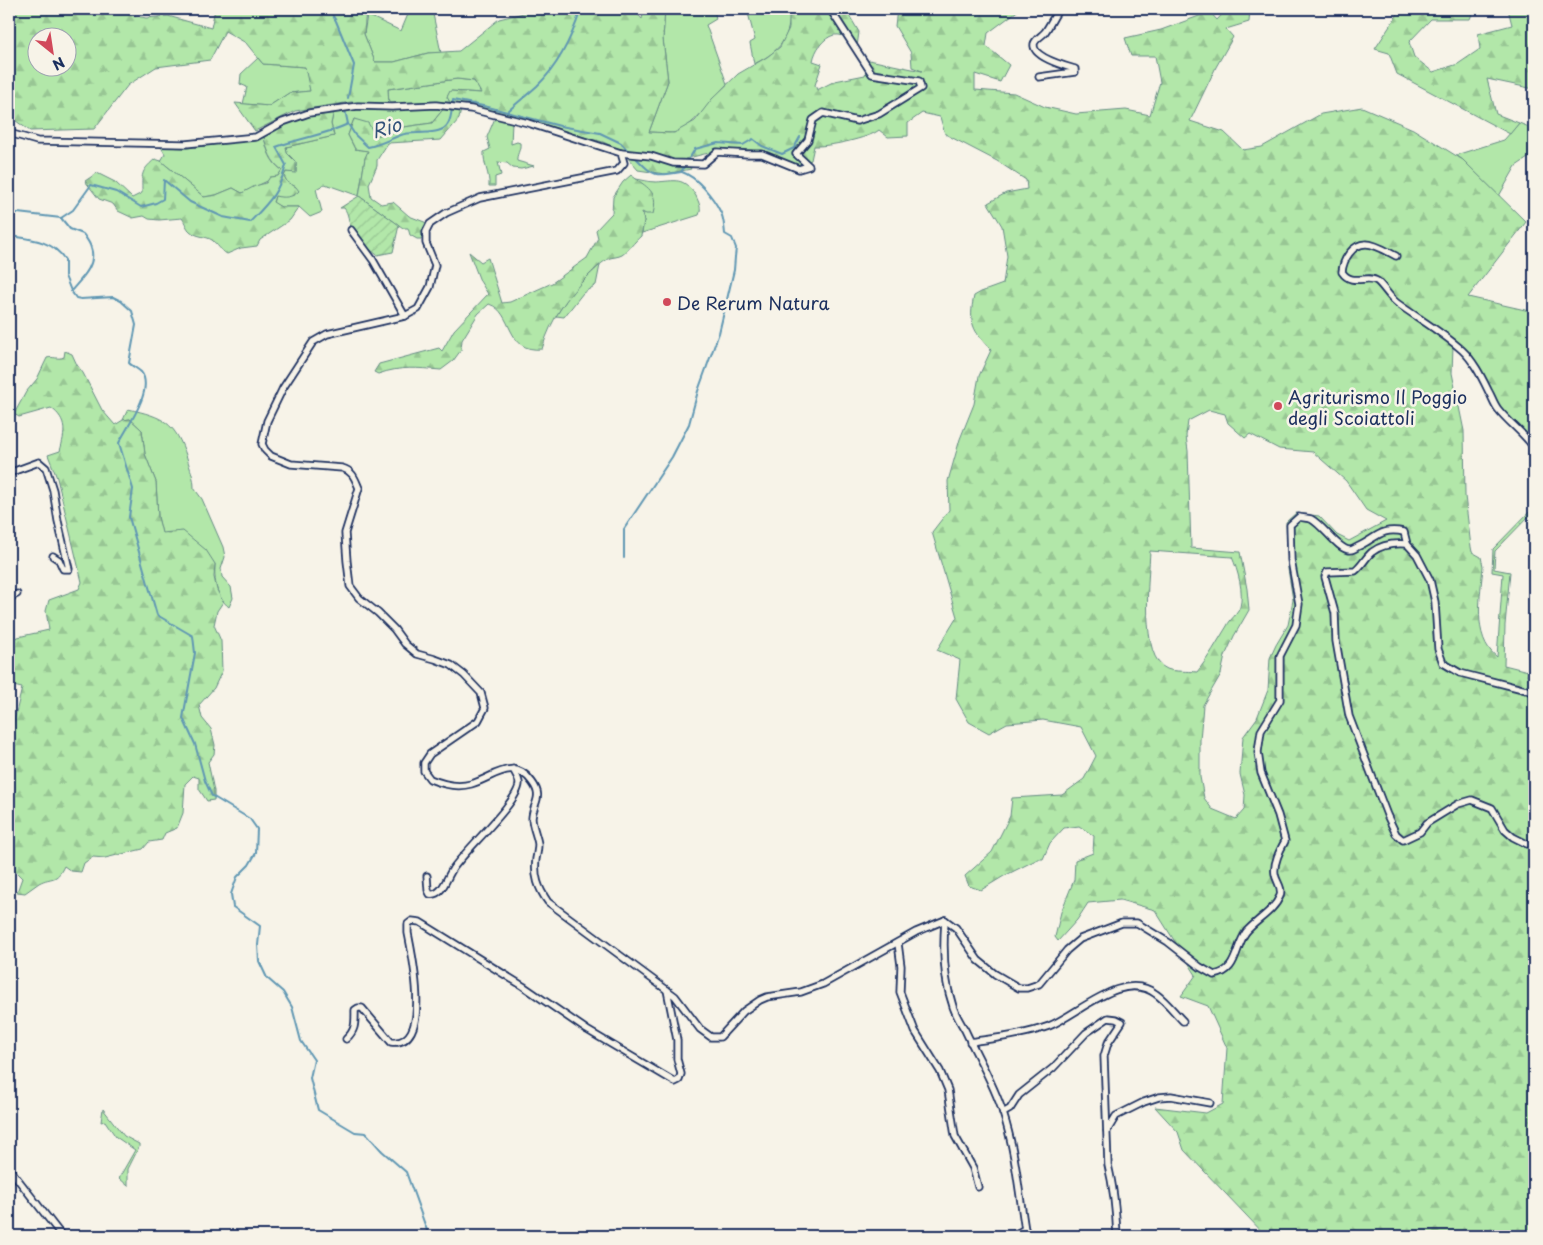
<svg xmlns="http://www.w3.org/2000/svg" width="1543" height="1245" font-family="'Playpen Sans',sans-serif">
	<style>
		.green { fill: #b2e7a9; stroke: #668b84 }
		.forest { fill: url(#forest-firs); stroke: #668b84; fill-rule: evenodd }
		.garden { fill: url(#garden-furrows); stroke: #668b84 }
		.lines { fill: none; stroke-linecap: round; stroke-linejoin: round }
		.stream { stroke: #6097b3; stroke-width: 2 }
		.minor-casing { stroke: #1b2f5e; stroke-width: 9 }
		.minor { stroke: #f7f3e8; stroke-width: 5.5 }
		.poi-dot { fill: #d1495b; stroke: #f7f3e8; stroke-width: 2 }
		.labels { text-anchor: middle; dominant-baseline: central; stroke-width: 5; stroke-linejoin: round; paint-order: stroke }
		.poi-label { font-size: 18px; fill: #1b2f5e; stroke: #f7f3e8; text-anchor: start }
		.water-label { font-size: 19px; font-style: italic; fill: #32527a; stroke: #f7f3e8 }
	</style>
	<defs>
		<pattern id="forest-firs" width="22" height="20" patternUnits="userSpaceOnUse" patternTransform="scale(1.25)"><rect width="22" height="20" fill="#b2e7a9"/><path d="M5 1l3.5 6h-7zM16 11l3.5 6h-7z" fill="#98c694"/></pattern>
		<pattern id="garden-furrows" width="10" height="10" patternUnits="userSpaceOnUse" patternTransform="scale(1.25)"><rect width="10" height="10" fill="#b2e7a9"/><path d="M-1 1l2-2M0 10L10 0M9 11l2-2" fill="none" stroke="#98c694"/></pattern>
	</defs>
	<rect width="100%" height="100%" fill="#f7f3e8"/>
	<filter id="ink" filterUnits="userSpaceOnUse"><feTurbulence type="fractalNoise" baseFrequency=".02" numOctaves="2"/><feDisplacementMap in="SourceGraphic" scale="10" xChannelSelector="R" yChannelSelector="G"/><feConvolveMatrix kernelMatrix="1 2 1 2 8 2 1 2 1" color-interpolation-filters="sRGB"/></filter>
	<g filter="url(#ink)">
		<g class="green">
			<path d="M414,9H432L441,53H428L394,62H375L364,34L367,15L401,31L409,12Z"/>
			<path d="M665,9H714L716,19L706,25L727,84C714,97 691,131 672,133C665,134 656,132 649,132L668,81L663,39Z"/>
			<path d="M756,9H791C789,16 790,22 788,29C784,47 770,56 754,64L750,43L755,40L748,13Z"/>
			<path d="M258,58L263,64L305,67L311,91L289,93L269,106L243,104L247,87L240,84L241,74Z"/>
			<path d="M457,79L474,81L482,93L451,91L447,97L450,102L389,105L388,89Z"/>
			<path d="M425,107H445L432,123L404,127L376,136L373,130L354,119L348,135L355,149L369,151L365,158L359,196L325,184L316,189L322,212L310,217L299,207H281L273,203L275,196L296,187L287,182L284,176L286,172H296V162L287,153L286,147L334,136L331,124L334,110L355,108L370,110Z"/>
			<path d="M495,118L512,122L511,144L517,142L520,143C521,150 516,155 517,161L534,166L521,169L513,168L507,163L498,162L501,175L495,177V186H489C490,174 483,164 484,152L490,149L487,137Z"/>
			<path d="M1519,123L1534,129V154L1516,166L1499,196L1463,160L1456,155L1504,140Z"/>
			<path d="M264,137C267,150 270,162 282,170L278,176L242,193L233,188L216,195L204,197L161,161L165,154L161,147L188,148L241,141L255,140Z"/>
			<path d="M636,179C643,180 649,182 656,182C676,181 683,176 696,196C699,203 702,208 699,215L642,233L644,221L640,183Z"/>
			<path d="M600,265L596,285L583,293L564,317L556,316L573,290Z"/>
			<path d="M128,409C164,417 175,422 187,458C190,469 194,477 194,488L202,499L223,547L225,557L221,569L222,577L231,587L233,598L229,607C216,597 214,581 215,564L162,534L158,517L156,482L145,454L142,430L130,419L123,420Z"/>
			<path d="M103,1109L124,1136L139,1144V1147L128,1169V1186L119,1178L135,1150L116,1137L105,1121L101,1122Z"/>
		</g>
		<g class="forest">
			<path d="M9,9H127V14L146,18L168,16L211,28L215,9H366L364,34L375,62H394L428,53L459,51L499,19L540,9H633L642,19L644,9H665L663,39L668,81L649,132L674,133L695,121L712,99L738,74L767,57L780,47L789,28V14L791,9H844L846,10L859,32L857,47L851,37C846,37 839,34 834,35C823,38 815,50 813,61L822,64L815,85L817,90L835,81L865,75L869,60L922,71L912,67L911,53L895,26L897,9H1020L988,33L986,46L1009,65L1000,82L975,74V90L1014,93L1045,107L1076,114L1126,110L1150,115L1160,82L1155,56H1131L1125,38L1161,30L1210,12L1217,20L1227,9H1250L1249,22L1226,29L1233,37L1216,67L1190,121L1224,132L1243,150L1262,147L1321,114L1362,107L1413,129L1463,160L1526,222L1468,297L1534,312V452C1528,442 1519,434 1511,425C1492,398 1479,367 1453,346L1452,373L1464,431L1465,496L1471,547L1472,552L1481,557L1483,566C1481,594 1471,637 1497,657L1503,574L1492,572L1493,549L1534,507V511L1495,551L1494,569L1510,572L1505,625L1504,665L1528,671L1527,676L1534,679V1236H1266L1184,1150L1178,1132L1155,1107L1206,1113L1223,1104L1227,1048L1208,1006L1181,996L1196,975L1155,910L1120,900L1088,903L1077,920L1058,941L1055,937L1061,912L1074,880L1075,860L1093,853L1094,836L1079,826L1064,828L1050,843L1043,859H1038L1004,876L981,890L969,886L965,876L992,852L1010,816L1012,798L1062,795L1084,779L1096,756L1081,727L1043,720L1007,723L989,733L969,722L956,699L960,660L937,650L957,617L932,532L949,510L948,481L960,439L974,404L979,376L991,350C973,331 968,323 974,296L981,292L1003,284L1007,256L1002,226L988,203L1006,193L1027,189L1026,180L997,161L945,134L940,117L922,113L908,123V136L888,137L879,130C870,138 827,147 814,146L811,160L801,166C789,163 778,158 767,154C740,144 711,152 685,159L691,169L665,174L638,170L622,151L603,142L542,126L520,118L450,102L447,97L450,91L481,93L474,81L457,79L388,89L389,105L351,102L295,111L255,131L235,103L269,106L289,93L310,91L305,67L263,64L246,43L225,31L210,60L156,67L128,85L94,129L30,131L9,116ZM38,38H68V68H38ZM1209,410L1225,414L1228,423L1245,438L1250,434L1279,449L1313,452L1346,481L1366,510L1386,521L1349,541L1337,535L1319,516L1296,513L1286,522L1288,569L1293,600L1288,625L1276,645L1270,658L1268,690L1257,718L1243,737L1240,774L1245,795L1244,810L1236,819L1212,809L1204,798L1200,777V740L1203,705L1221,674L1225,656L1234,636L1249,610L1247,589L1240,552L1191,548L1188,451L1186,436L1188,421ZM1150,551L1232,557C1238,571 1244,592 1240,607C1238,614 1230,619 1227,626C1217,642 1209,657 1197,672C1188,671 1175,672 1167,669C1139,658 1149,575 1150,551Z"/>
			<path d="M1401,9H1474L1470,19H1431L1409,42L1414,57L1433,72L1458,64L1480,49L1478,34L1512,25L1508,9H1534V89L1487,79L1496,114L1519,123L1510,134L1397,74L1389,53L1375,49Z"/>
			<path d="M445,107L461,109L459,119L441,140L388,143L377,160V166L369,184L371,197L381,204L393,202L409,216L427,223L424,232V239H417L410,235L408,228H403L359,196L365,158L368,151L355,149L348,135L354,119L368,123L376,136L404,127L432,123Z"/>
			<path d="M334,110L331,124L334,136L286,147L287,153L296,162V173L286,172L284,176L287,182L296,187L299,191C293,198 283,198 275,196L273,202L281,207H299L290,220L260,240L257,246L241,248L227,254C220,250 218,245 212,240C206,236 196,237 190,231C187,229 185,222 182,218L159,220L149,219L144,216L133,218L118,211L113,204L99,199L85,181L97,173L115,182L132,198L142,193C142,174 140,172 155,159L161,161L204,197L216,195L233,188L242,193L255,186L266,183L270,177L278,176L282,170C271,162 267,150 264,137L297,118Z"/>
			<path d="M631,175C647,188 659,190 653,214H646L642,212L644,221L641,236C634,242 628,251 622,255C618,257 614,257 610,258C603,261 595,269 589,275C567,296 551,319 542,349C505,353 514,312 489,304L478,314L462,340L461,350L453,361L441,370C417,368 401,366 378,374L374,372L379,364L439,348L442,351L454,330L488,294L480,281L469,252L481,262L488,258L502,303L510,302L552,283L587,258L598,238L596,230L612,213L613,197L623,182Z"/>
			<path d="M65,351L72,354L77,365L83,373L102,410L115,425L123,420L130,419L142,430L145,454L156,482L158,517L162,533L183,531L206,550L215,564L214,577L217,590L223,602L217,611L214,625L221,641L222,671L214,688L199,705L202,718L211,729L215,745L214,754L208,762L214,791V800L207,801L199,789V778L193,776L185,784L183,813L177,828L165,833L162,840L149,842L143,849L105,858L93,857L84,863L81,872L71,871L64,866C56,883 52,876 39,883C34,886 30,890 25,893L17,892L22,878L15,871L9,870V741L22,688L9,685V639L49,630L46,611L49,600L79,589L82,582L57,478L48,455L60,451C65,433 68,420 51,408L19,417L14,414L26,392L37,379L47,358C53,356 58,360 64,357Z"/>
		</g>
		<path class="garden" d="M359,196L399,225L393,252L377,255C368,248 357,239 351,227C348,221 349,214 344,208H340Z"/>
		<g class="lines">
			<g class="stream">
				<path d="M329,9L336,21L354,65L348,98"/>
				<path d="M345,110L348,124"/>
				<path d="M507,112C517,103 527,95 537,86C559,65 572,37 581,9"/>
				<path d="M634,156C654,176 653,177 681,172L695,149L718,143L743,145L753,139L762,146L782,154L794,148L800,137"/>
				<path d="M9,212L61,218L73,210L91,185L116,192L141,207L156,203L163,199L164,180L190,202L223,217L250,222C269,202 279,193 286,165L276,147C300,138 325,135 348,124L355,135L368,147C380,145 390,139 401,135C406,133 412,133 417,133C448,132 450,129 453,100L488,107L560,126L600,133L621,143L630,153"/>
				<path d="M61,218L70,229L83,234C86,238 90,243 91,248C97,265 81,279 71,291L76,298L81,299L113,297L121,301L132,311L136,325L129,363C132,366 138,369 141,372C155,389 127,427 119,443L133,489L129,517L157,615L193,636L195,653L183,718L195,744L205,781L212,796L250,819L257,829L256,853L249,865L237,877L231,894L233,907L260,926L258,945L259,961L267,978L283,992L292,1007L301,1041L314,1060L310,1078L318,1110L355,1132L366,1133L382,1151L406,1172L429,1236"/>
				<path d="M9,236C30,239 53,240 65,260V276L71,291"/>
				<path d="M624,558V529L672,457L689,424L698,391L719,333L734,270L735,257L736,248L732,238L725,234C724,226 724,217 720,211C713,197 697,177 682,172"/>
			</g>
			<defs>
				<g id="minor">
					<path d="M1039,77L1075,72V69C1065,66 1032,57 1034,44C1035,39 1042,36 1045,32C1050,25 1054,16 1059,9"/>
					<path d="M9,133L37,141L185,144L256,137L283,122L309,113L358,106L392,107L436,105L471,109L528,123L621,153L624,163L617,171L480,198L446,213L430,224L426,232V243L435,265L430,287L418,309L405,316L327,334L313,342L283,388L267,421L262,444L265,450L271,456L291,464L342,468C353,471 355,479 359,488L345,533L347,561L350,586L359,598L378,613L394,629L405,644L417,654L435,659L451,665L464,675L481,693L485,708L478,721L430,754L424,763V771L430,779C442,784 457,788 471,784C493,778 513,756 532,782C544,798 533,802 532,818C532,826 537,836 538,844C538,849 537,854 536,859C534,876 538,888 548,902L675,996L700,1029L711,1037H720L744,1011L760,1000L767,997L801,992L823,984L916,932L945,920"/>
					<path d="M621,153L651,156L673,163L703,164L717,152L747,154H762L799,169L809,166L796,154L808,140L813,120L823,113L857,121L879,114L921,88L919,81L872,74L830,9"/>
					<path d="M351,230L373,260L405,316"/>
					<path d="M1396,256C1388,252 1376,244 1366,244C1352,244 1343,260 1342,272C1352,287 1367,274 1377,281C1384,287 1389,297 1397,303C1419,319 1442,332 1462,350C1474,361 1482,378 1489,392C1492,397 1494,404 1498,409C1509,423 1524,433 1534,448"/>
					<path d="M9,473L39,462L46,468L53,490L58,521L69,569H63L59,560L53,556"/>
					<path d="M1407,544C1395,543 1382,544 1372,552C1365,558 1362,566 1355,571L1327,572L1325,577L1335,613L1336,641L1349,716L1387,815L1396,834L1403,840L1420,832L1427,823L1458,804L1472,800L1492,808L1505,830L1513,837L1527,844"/>
					<path d="M9,598L17,594"/>
					<path d="M427,876L428,890L430,894C442,896 446,879 452,870C463,852 520,801 519,783C519,779 515,773 513,769"/>
					<path d="M945,920L956,928L978,960L995,974L1019,988H1027L1039,984L1067,950L1080,939L1122,923H1137L1168,942L1200,967L1214,975C1238,971 1234,949 1246,932C1256,920 1274,911 1280,896C1283,887 1276,882 1275,874C1273,863 1280,850 1285,841L1278,815L1261,773L1258,752L1261,731L1280,700V656L1296,625L1299,604L1291,560L1290,525L1299,517C1303,518 1307,518 1311,519C1323,525 1339,551 1350,550C1352,550 1356,548 1357,547C1377,538 1380,527 1404,532L1407,544L1417,555L1430,580L1435,602L1438,649L1443,663L1460,673L1534,692"/>
					<path d="M945,920C943,948 943,976 952,1003C954,1012 960,1022 965,1030C978,1058 994,1084 1003,1113C1016,1152 1019,1195 1026,1236"/>
					<path d="M898,943L901,966L900,992L915,1031L940,1071L948,1090L955,1136L973,1168L978,1187"/>
					<path d="M346,1039C356,1030 355,1023 355,1010L358,1008H362L391,1042C433,1048 412,954 408,933V924L412,921L420,922L523,986L587,1030L675,1082L679,1080L681,1074L677,1059V1040L667,990"/>
					<path d="M970,1042C996,1038 1024,1035 1049,1026C1079,1014 1123,969 1156,994C1166,1001 1174,1012 1183,1021"/>
					<path d="M1003,1113L1010,1109L1019,1095L1053,1068L1086,1033L1108,1018L1116,1019L1122,1022L1108,1043L1104,1056L1108,1165C1114,1189 1116,1212 1117,1236"/>
					<path d="M1107,1131L1116,1116L1144,1102L1159,1097L1171,1096L1210,1103"/>
					<path d="M9,1168L62,1236"/>
					<path d="M1012,1236L1025,1229"/>
				</g>
			</defs>
			<use href="#minor" class="minor-casing"/>
			<use href="#minor" class="minor"/>
		</g>
	</g>
	<g class="poi-dot">
		<circle cx="667" cy="302" r="5"/>
		<circle cx="1278" cy="406" r="5"/>
	</g>
	<g class="labels">
		<g class="poi-label">
			<text x="677" y="302">De Rerum Natura</text>
			<text x="1288" y="396">Agriturismo Il Poggio<tspan x="1288" dy="21">degli Scoiattoli</tspan></text>
		</g>
		<g class="water-label">
			<text transform="translate(386 127) rotate(-16)">Rio</text>
		</g>
	</g>
	<rect width="1543" height="1245" fill="none" stroke="#f7f3e8" stroke-width="30"/>
	<rect x="15" y="15" width="1513" height="1215" fill="none" stroke="#1b2f5e" stroke-width="2" filter="url(#ink)"/>
	<g transform="translate(52 52) rotate(150)"><circle r="24" fill="#f7f3e8" stroke="#9fa5b1"/>
	<path d="M0-4L9 19L0 12L-9 19Z" fill="#d1495b"/>
	<text y="-8" font-size="14" font-weight="bold" text-anchor="middle" fill="#1b2f5e">N</text>
	</g>
</svg>
